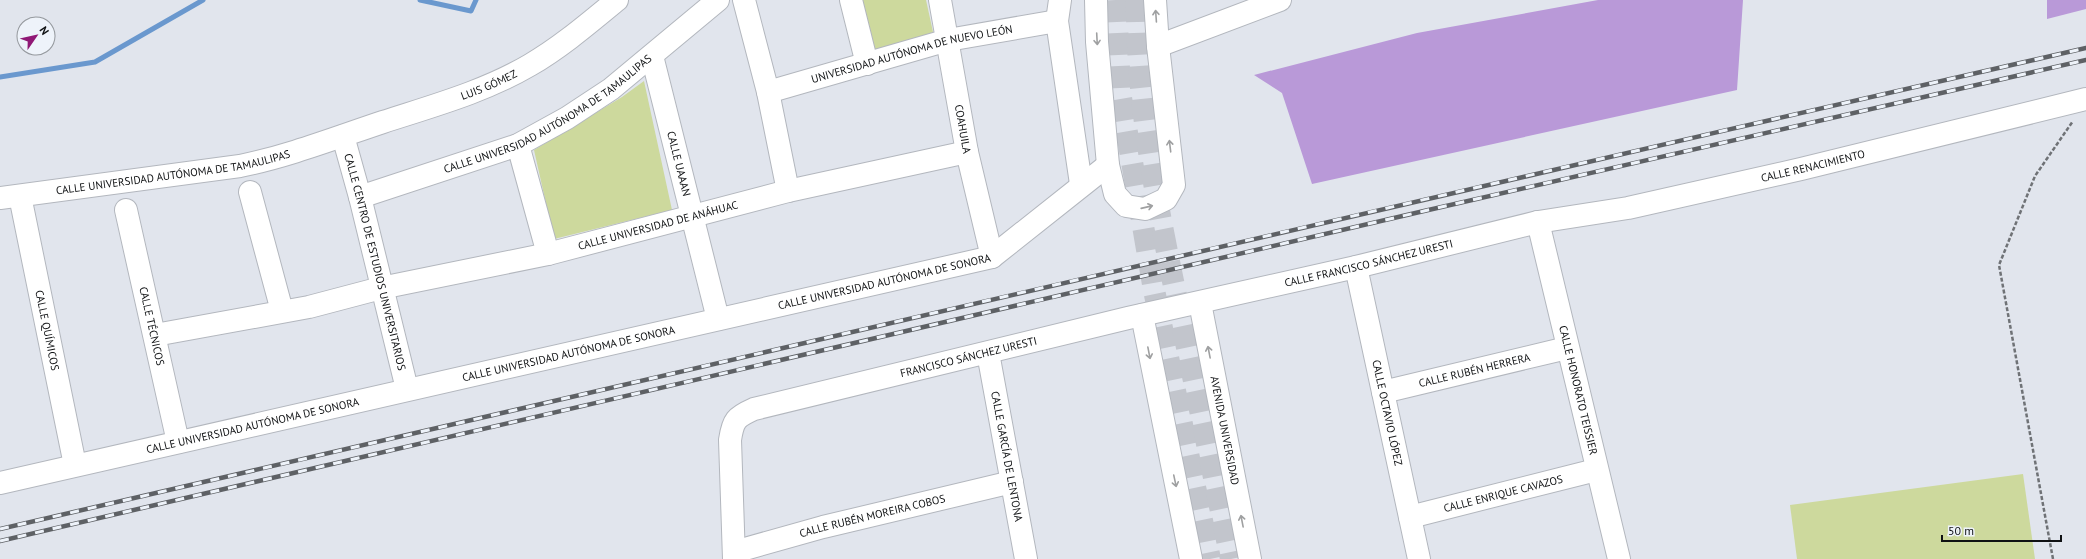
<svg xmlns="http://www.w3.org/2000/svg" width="2086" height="559" font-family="'PT Sans',sans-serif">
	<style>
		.green { fill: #cdd99d }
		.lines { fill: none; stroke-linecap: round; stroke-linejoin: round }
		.stream { stroke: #6a98ce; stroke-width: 5 }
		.building { fill: #b999d8 }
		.major-tunnel { stroke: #c2c5cc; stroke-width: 22; stroke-dasharray: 22 11; stroke-linecap: butt }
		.minor-casing { stroke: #b3b7be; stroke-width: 24 }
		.major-casing { stroke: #b3b7be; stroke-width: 24 }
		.path { stroke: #6f7276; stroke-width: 2.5; stroke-dasharray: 4 2; stroke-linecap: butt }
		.minor { stroke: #fff; stroke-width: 22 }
		.major { stroke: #fff; stroke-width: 22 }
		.rail-casing { stroke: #5e6165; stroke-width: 4.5 }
		.rail { stroke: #eef3fa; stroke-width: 3; stroke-dasharray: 9; stroke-linecap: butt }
		.oneway { stroke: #9fa0a1 }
		.labels { text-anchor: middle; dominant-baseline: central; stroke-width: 3; stroke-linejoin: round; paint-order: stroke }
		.street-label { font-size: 11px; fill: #0f1113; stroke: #eef3fa }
	</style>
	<rect width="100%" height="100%" fill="#e1e5ed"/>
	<g class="green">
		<path d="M862,0H926L933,32L875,56Z"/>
		<path d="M644,81L672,210L554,239L534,150L622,97Z"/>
		<path d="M2023,474L2035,559H1797L1790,505Z"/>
	</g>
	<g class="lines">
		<g class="stream">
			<path d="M420,0L471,11L476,0"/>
			<path d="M0,77L95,62L203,0"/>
		</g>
	</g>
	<g class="building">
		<path d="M1598,0H1743L1737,90L1312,184L1282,93L1254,75L1417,33Z"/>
		<path d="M2047,0H2086V9L2047,19Z"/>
	</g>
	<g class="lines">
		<g class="major-tunnel">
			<path d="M1116,0L1120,92L1154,290L1210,559"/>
			<path d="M1137,0C1136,102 1157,205 1178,305C1196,389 1213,474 1231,559"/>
		</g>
		<defs>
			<g id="minor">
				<path d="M744,0L768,92L788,191"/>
				<path d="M851,0L867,64"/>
				<path id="s1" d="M940,0L967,152L992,257"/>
				<path d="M1060,0L1057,21L1081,184"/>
				<path d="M1158,46L1280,0"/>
				<path id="s2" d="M652,56L718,319"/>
				<path id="s3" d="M768,92L948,40L1057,21"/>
				<path id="s4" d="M343,136L360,197L407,389"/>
				<path d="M518,145L548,254"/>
				<path d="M250,192L282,311"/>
				<path id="s5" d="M20,196L75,465"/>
				<path id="s6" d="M360,197L518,145L567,118L611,89L718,0"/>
				<path id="s7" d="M0,198L240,166C289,156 335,138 383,122C432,106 484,92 530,65C561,47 589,23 617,0"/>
				<path id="s8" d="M126,210L178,442"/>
				<path id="s9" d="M1538,222L1619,559"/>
				<path id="s10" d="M1356,267L1419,559"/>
				<path id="s11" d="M1200,303L1250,559"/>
				<path d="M1142,315L1191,559"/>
				<path id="s12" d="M155,335L309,307L381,288L548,254L788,191L967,152"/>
				<path id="s13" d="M988,353L1026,559"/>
				<path id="s14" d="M1383,392L1567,348"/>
				<path id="s15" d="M0,483L992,257L1108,165"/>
				<path id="s16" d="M1410,517L1596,470"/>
				<path id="s17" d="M734,552L823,527L1012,482"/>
				<path id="s18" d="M734,559L730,440C733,420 736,417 754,409L1128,318L1356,267L1538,222L1628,208L1801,169L2086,99"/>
			</g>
			<path id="major" d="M1096,0L1097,42L1108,165L1115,194L1126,206L1145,209L1166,199L1174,185L1158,46L1155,0"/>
		</defs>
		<use href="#minor" class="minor-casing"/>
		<use href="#major" class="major-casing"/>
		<path class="path" d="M2053,559L1999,265L2035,176L2073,121"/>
		<use href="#minor" class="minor"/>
		<use href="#major" class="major"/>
		<defs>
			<g id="rail">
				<path d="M0,529C695,369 1390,206 2086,48"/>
				<path d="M0,541L1424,211L2086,60"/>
			</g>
		</defs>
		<use href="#rail" class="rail-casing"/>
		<use href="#rail" class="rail"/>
	</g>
	<defs><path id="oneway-shaft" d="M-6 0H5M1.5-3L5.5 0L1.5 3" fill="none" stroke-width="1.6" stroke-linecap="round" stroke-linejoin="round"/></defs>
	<g class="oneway">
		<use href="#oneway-shaft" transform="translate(1156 16) rotate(-94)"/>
		<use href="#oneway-shaft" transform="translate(1097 39) rotate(87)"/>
		<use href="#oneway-shaft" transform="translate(1170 146) rotate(-97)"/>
		<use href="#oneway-shaft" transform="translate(1147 207) rotate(-13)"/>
		<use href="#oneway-shaft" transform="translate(1209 352) rotate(-101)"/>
		<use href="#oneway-shaft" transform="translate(1149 353) rotate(79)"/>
		<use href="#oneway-shaft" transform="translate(1175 481) rotate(78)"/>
		<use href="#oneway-shaft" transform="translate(1242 521) rotate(-101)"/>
	</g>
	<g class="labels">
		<g class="street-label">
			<text stroke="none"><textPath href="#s3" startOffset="149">UNIVERSIDAD AUTÓNOMA DE NUEVO LEÓN</textPath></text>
			<text stroke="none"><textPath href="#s7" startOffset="504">LUIS GÓMEZ</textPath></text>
			<text stroke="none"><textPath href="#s6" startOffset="207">CALLE UNIVERSIDAD AUTÓNOMA DE TAMAULIPAS</textPath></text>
			<text stroke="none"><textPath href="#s1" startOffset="131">COAHUILA</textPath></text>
			<text stroke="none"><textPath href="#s2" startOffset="111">CALLE UAAAN</textPath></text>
			<text stroke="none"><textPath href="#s18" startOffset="1248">CALLE RENACIMIENTO</textPath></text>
			<text stroke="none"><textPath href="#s7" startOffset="175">CALLE UNIVERSIDAD AUTÓNOMA DE TAMAULIPAS</textPath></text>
			<text stroke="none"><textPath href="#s12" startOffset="515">CALLE UNIVERSIDAD DE ANÁHUAC</textPath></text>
			<text stroke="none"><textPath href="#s4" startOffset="130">CALLE CENTRO DE ESTUDIOS UNIVERSITARIOS</textPath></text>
			<text stroke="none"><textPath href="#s18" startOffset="793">CALLE FRANCISCO SÁNCHEZ URESTI</textPath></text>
			<text stroke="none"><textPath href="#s15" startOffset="907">CALLE UNIVERSIDAD AUTÓNOMA DE SONORA</textPath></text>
			<text stroke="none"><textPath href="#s8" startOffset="119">CALLE TÉCNICOS</textPath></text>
			<text stroke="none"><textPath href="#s5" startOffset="137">CALLE QUÍMICOS</textPath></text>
			<text stroke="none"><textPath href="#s15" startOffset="583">CALLE UNIVERSIDAD AUTÓNOMA DE SONORA</textPath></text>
			<text stroke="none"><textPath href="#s18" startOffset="382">FRANCISCO SÁNCHEZ URESTI</textPath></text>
			<text stroke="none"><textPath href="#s14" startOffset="94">CALLE RUBÉN HERRERA</textPath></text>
			<text stroke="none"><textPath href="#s9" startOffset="173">CALLE HONORATO TEISSIER</textPath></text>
			<text stroke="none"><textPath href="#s10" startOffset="149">CALLE OCTAVIO LÓPEZ</textPath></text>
			<text stroke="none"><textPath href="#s15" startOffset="259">CALLE UNIVERSIDAD AUTÓNOMA DE SONORA</textPath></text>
			<text stroke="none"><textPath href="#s11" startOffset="130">AVENIDA UNIVERSIDAD</textPath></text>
			<text stroke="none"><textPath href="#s13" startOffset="105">CALLE GARCÍA DE LENTONA</textPath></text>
			<text stroke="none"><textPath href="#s16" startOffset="96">CALLE ENRIQUE CAVAZOS</textPath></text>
			<text stroke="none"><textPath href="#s17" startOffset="143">CALLE RUBÉN MOREIRA COBOS</textPath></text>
		</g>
	</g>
	<g transform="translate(36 36) rotate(56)"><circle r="19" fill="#eef3fa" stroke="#95999e"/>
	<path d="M0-3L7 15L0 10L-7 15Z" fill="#901876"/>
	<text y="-6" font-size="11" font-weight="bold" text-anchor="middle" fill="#0f1113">N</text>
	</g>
	<path d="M1942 535v6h119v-6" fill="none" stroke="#0f1113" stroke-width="2"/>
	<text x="1948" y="535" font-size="12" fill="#0f1113" stroke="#eef3fa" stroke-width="3" paint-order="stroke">50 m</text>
</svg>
